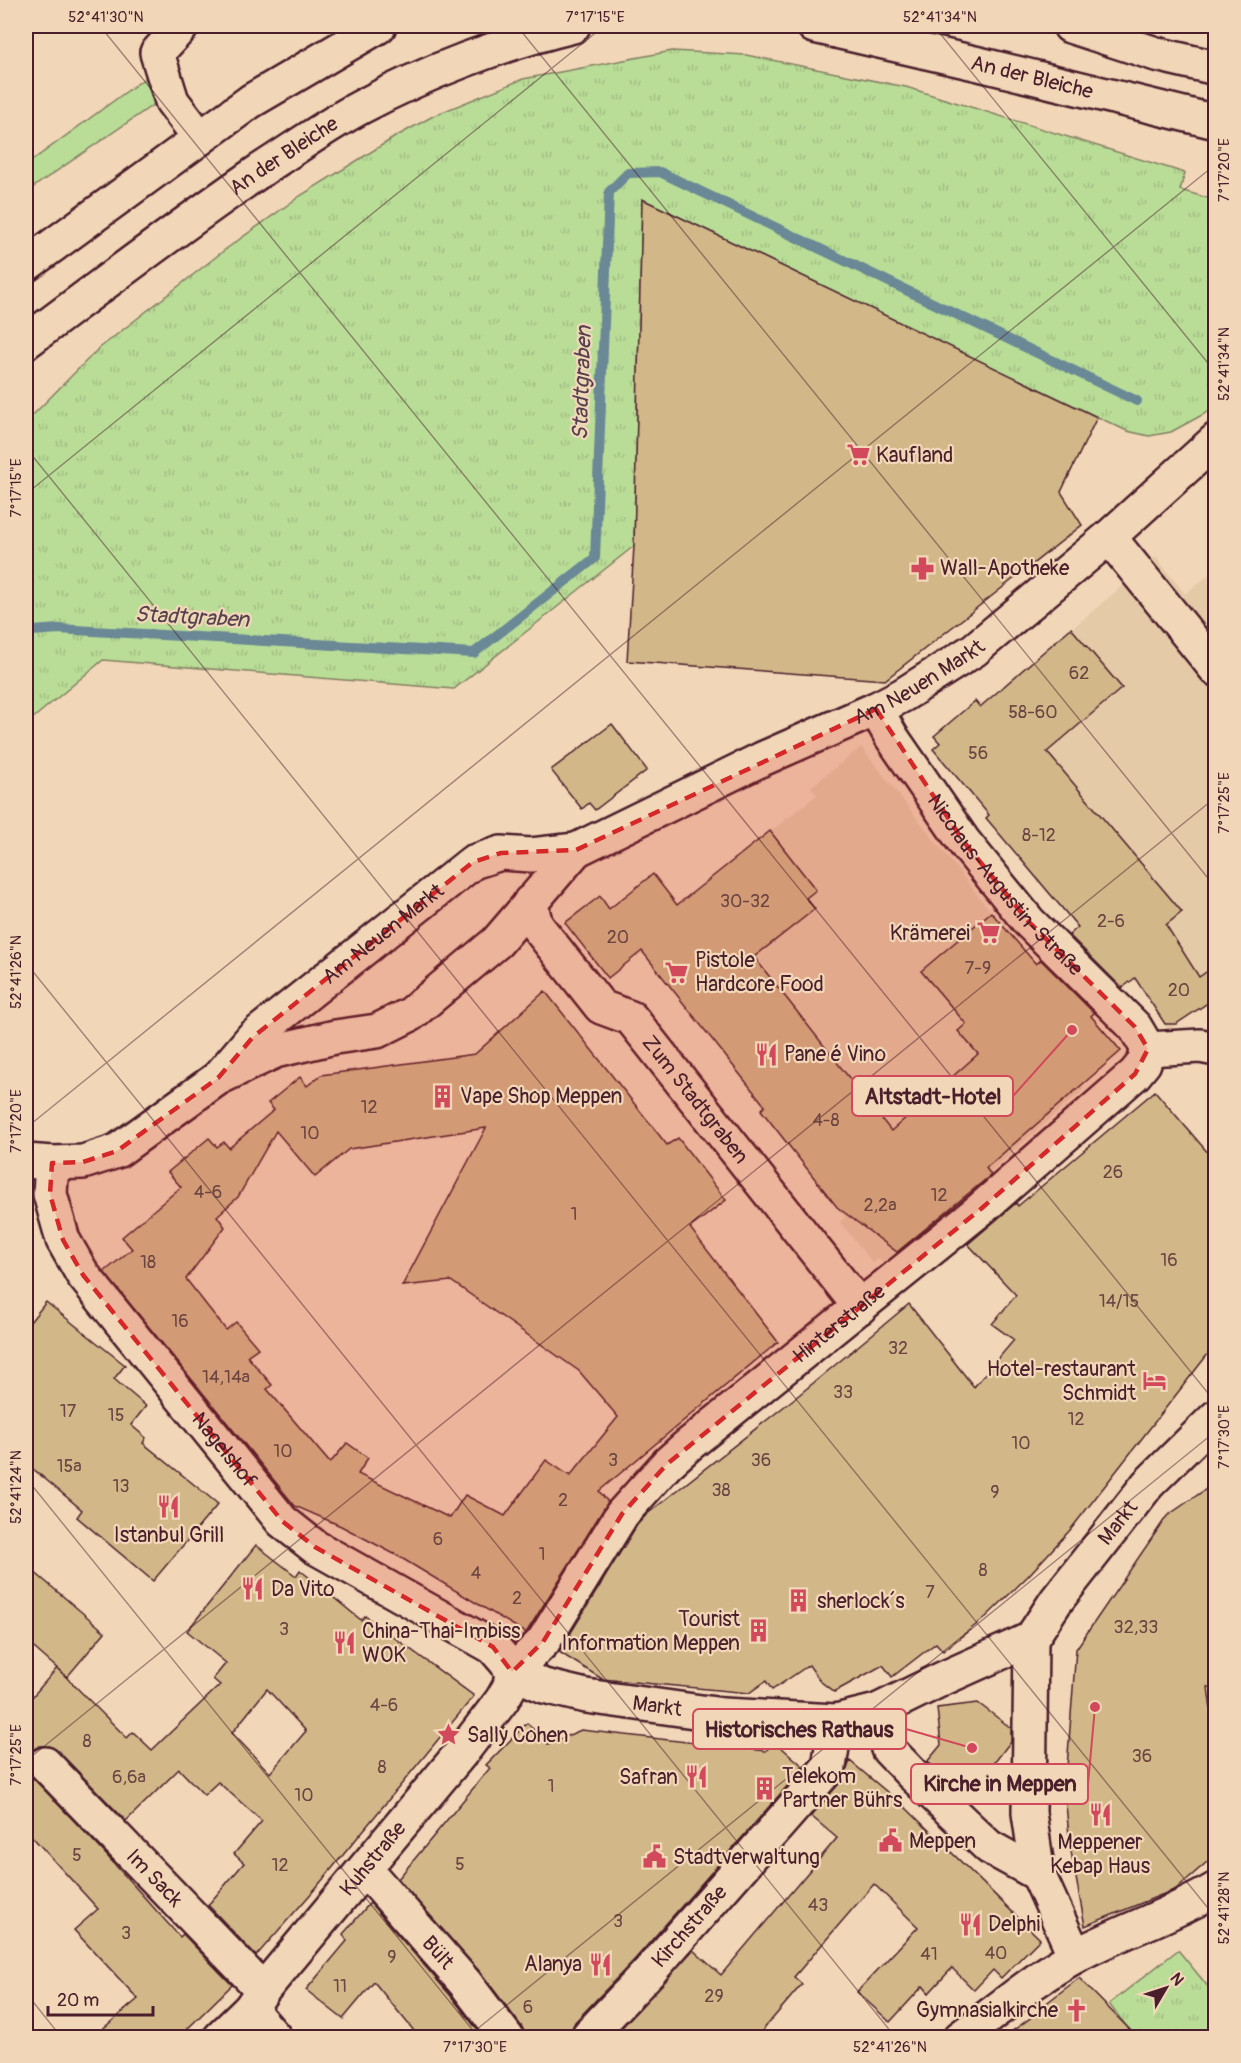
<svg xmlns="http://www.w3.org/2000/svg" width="1241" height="2063" font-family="Pangolin,sans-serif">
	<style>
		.built { fill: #e5caa7 }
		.grass { fill: #b9dd97; stroke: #827e61; stroke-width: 1.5 }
		.park { fill: url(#park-tufts); stroke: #827e61; stroke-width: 1.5 }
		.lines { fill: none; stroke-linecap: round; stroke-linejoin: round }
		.stream { stroke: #6a8895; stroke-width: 10 }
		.building { fill: #d2b889; stroke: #4a1f2b; stroke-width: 1.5; fill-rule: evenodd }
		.minor-casing { stroke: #4a1f2b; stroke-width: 38 }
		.minor { stroke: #f1d7b8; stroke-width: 33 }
		.marked { fill: #d62828; fill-opacity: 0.2; stroke: #d62828; stroke-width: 4.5; stroke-dasharray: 12 8; stroke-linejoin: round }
		.ticks { fill: none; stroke: #4a1f2b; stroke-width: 1.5; stroke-opacity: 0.45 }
		.labels { text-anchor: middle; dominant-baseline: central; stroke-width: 4.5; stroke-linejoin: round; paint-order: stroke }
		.number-label { font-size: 18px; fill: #6c4542 }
		.street-label { font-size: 21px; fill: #4a1f2b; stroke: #f1d7b8 }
		.poi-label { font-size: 21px; fill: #4a1f2b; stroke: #f1d7b8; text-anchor: start }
		.water-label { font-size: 22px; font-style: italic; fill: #55424e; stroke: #f1d7b8 }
		.leader { fill: none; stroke: #d1495b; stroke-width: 2 }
		.callout-dot { fill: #d1495b; stroke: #f1d7b8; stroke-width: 2 }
		.callout { fill: #f1d7b8; stroke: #d1495b; stroke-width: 2 }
		.callout-label { font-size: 22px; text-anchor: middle; font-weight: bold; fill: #4a1f2b }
		.neatline { fill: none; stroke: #4a1f2b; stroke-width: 2 }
		.ticks-label { font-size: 15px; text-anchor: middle; fill: #4a1f2b }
	</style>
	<defs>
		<pattern id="park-tufts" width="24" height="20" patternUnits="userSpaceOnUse" patternTransform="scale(1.5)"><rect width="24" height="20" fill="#b9dd97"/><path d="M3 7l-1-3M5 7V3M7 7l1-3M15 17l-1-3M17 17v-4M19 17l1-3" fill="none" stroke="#a1bd82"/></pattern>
	</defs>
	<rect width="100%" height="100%" fill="#f1d7b8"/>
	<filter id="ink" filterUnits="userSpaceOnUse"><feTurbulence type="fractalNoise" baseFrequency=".0167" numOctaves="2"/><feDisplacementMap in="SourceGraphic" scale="12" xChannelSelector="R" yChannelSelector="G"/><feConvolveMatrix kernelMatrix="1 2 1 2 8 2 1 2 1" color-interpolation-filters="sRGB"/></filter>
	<g filter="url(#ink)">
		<g class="built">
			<path d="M1156,557L1185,594L1213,571L1215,565V1013L1208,1003L1168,1030L1135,978L1126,985L986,818L995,810L969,791L933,749L940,743L934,736L975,701L980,707Z"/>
			<path d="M861,747L991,912L1035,964L1042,959L1121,1051L1082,1085L1084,1089L926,1228L930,1234L888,1270L879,1258L873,1263L840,1222L845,1217L761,1110L765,1106L642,951L608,978L565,923L600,896L610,909L677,905L817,795L811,787Z"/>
		</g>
		<path class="grass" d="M145,78L160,100L26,192V165Z"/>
		<g class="park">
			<path d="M672,51L746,55L906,87L1185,173L1180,190L1215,200V408L1171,432L1149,436L1127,431L642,199L634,546L454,689L103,660L26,724V422L97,350L226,249L300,196L395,137L435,115L523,79Z"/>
			<path d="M1178,1950L1215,1995V2024L1199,2037H1135L1109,2004Z"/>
		</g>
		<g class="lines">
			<path class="stream" d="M26,636L33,631L58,629L474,653L595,558L609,192L628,173L660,172L1137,401"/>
		</g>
		<g class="building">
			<path d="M642,199L1097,417L1061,492L1082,525L885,680L627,661L634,546Z"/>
			<path d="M1071,628L1122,688L1047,752L1182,912L1166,925L1199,977L1215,966V998L1176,1024H1165L1135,978L1122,988L1069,935L1078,927L986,818L989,815L933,749L940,743L934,736L975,701L980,707Z"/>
			<path d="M612,724L647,770L595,810L589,803L582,809L551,770Z"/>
			<path d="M770,831L816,890L806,898L815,909L754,957L891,1131L978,1054L958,1031L966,1024L921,971L991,912L1036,964L1041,960L1094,1013L1091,1016L1121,1051L986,1168L991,1175L897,1252L837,1207L761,1110L765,1106L642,951L608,978L565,923L600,896L609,909L653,874L677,905Z"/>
			<path d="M545,991L667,1145L678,1138L726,1200L690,1228L778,1342L599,1491L608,1502L526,1633L398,1556L341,1526L295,1506L104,1272L132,1249L122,1237L181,1187L168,1172L209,1138L217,1147L224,1142L229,1148L274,1110L268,1103L300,1077L307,1086L321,1075L475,1054ZM486,1128L402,1286L451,1281L579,1371L618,1417L570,1476L546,1460L505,1516L465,1495L450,1518L358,1474L368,1458L347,1443L330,1463L267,1389L272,1385L247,1356L258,1348L236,1322L226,1330L186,1279L225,1227L217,1216L238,1197L276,1131L315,1177L349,1149Z"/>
			<path d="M1155,1091L1215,1161V1345L1071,1529L1028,1576L986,1617L943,1651L936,1643L892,1677L883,1665L834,1692L820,1681L809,1665L772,1690L766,1681L749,1693L602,1679L559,1652L637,1525L646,1515L800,1394L909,1304L974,1387L1014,1340L992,1324L1016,1295L968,1244L1016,1203L1018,1206Z"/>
			<path d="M46,1302L125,1365L114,1379L146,1406L131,1425L146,1438L143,1443L218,1504L153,1581L77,1517L82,1510L26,1463V1327Z"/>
			<path d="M1215,1483V1687H1208L1215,1740V1855L1176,1889L1085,1926L1070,1846L1065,1794L1076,1649L1167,1516Z"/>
			<path d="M256,1545L296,1576L300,1570L361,1620L365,1616L474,1696L315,1889L256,1956L208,1905L244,1863L234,1854L262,1821L218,1782L204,1795L179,1769L126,1821L58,1751L50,1746H40L32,1750L27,1759V1769L32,1777L100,1848L180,1937L183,1934L232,1985L179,2037H93L138,1999L74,1930L98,1909L26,1830V1704L57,1668L127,1738L133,1732L152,1750L220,1685L213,1679L226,1663L187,1631ZM267,1689L306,1731L270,1773L232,1733Z"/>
			<path d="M26,1565L105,1632L67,1677L26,1641Z"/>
			<path d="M978,1703L1011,1728V1741L969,1796L927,1762L941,1745L937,1708Z"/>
			<path d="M527,1723L548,1744L581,1730L766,1751L774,1741L804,1767L636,1958L575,2022L571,2030V2037H525L522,2027L481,1973L398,1879L490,1768L486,1765Z"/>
			<path d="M850,1761L905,1807L1040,1939L1001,1978L993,1970L974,1990L952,1968L929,1993L923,1986L890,2022L857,1992L918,1927L874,1884L794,1977L802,1984L757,2037H613L693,1950L721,1975L837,1838L811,1816L843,1779Z"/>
			<path d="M370,1903L451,1996L483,2037H419L374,1982L343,2019L306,1990L347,1941L343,1934Z"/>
			<path d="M1079,1978L1137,2037H1004L1040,2011V2008Z"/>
		</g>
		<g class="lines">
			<defs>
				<g id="minor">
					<path d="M182,26L157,53L172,101L200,138"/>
					<path id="s1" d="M814,26L979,64L1216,122"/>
					<path d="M1070,26L1156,54L1216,68"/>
					<path d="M26,265L251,101L379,26"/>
					<path id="s2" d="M26,342C103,284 181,225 261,170C294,149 327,125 361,107C426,72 503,43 573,26"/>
					<path d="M1109,537L1216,669"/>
					<path id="s3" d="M876,709L891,736L964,842L1029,922L1135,1027L1148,1049"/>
					<path id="s4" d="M530,902L536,925L601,1007L631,1018L860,1307"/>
					<path d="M1148,1049L1200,1046L1216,1049"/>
					<path id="s5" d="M218,1078L253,1037L473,862L501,853L531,855L576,850L762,759L876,709L903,695L974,650L1109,537L1216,440"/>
					<path d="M26,1161L52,1163L83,1162L117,1151L218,1078L275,1051L335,1037L377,1031L411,1014L497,942L576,850"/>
					<path id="s6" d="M52,1163L50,1194L63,1240L83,1275L282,1521L315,1547L493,1647L506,1662L512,1672"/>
					<path d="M1031,1639L1029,1813L1038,1874L1075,1956"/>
					<path id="s7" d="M512,1672L543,1642L622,1514L667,1464L686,1447L982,1208L1135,1074L1144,1063L1148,1049"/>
					<path id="s8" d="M512,1672L544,1686L586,1696L723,1715L836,1721L877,1711L942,1679L1031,1639L1056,1601L1148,1484L1216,1417"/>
					<path d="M877,1711L888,1749L912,1774L989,1847L1038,1874"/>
					<path id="s9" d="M45,1764L263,1990"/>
					<path id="s10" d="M365,1869L466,1984L507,2038"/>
					<path d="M250,2009L275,2038"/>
					<path id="s11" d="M589,2035L650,1971L829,1767L836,1721"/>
					<path id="s12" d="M220,2038L250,2009L263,1990L466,1747L502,1700L510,1686L512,1672"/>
					<path d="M960,2038C997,2011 1035,1978 1075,1956C1121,1931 1171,1916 1216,1889"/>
				</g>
			</defs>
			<use href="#minor" class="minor-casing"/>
			<use href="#minor" class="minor"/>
		</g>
	</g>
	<path class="marked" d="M876,709L964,842L1029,922L1135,1027L1148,1049L1135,1074L982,1208L667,1464L622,1514L543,1642L512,1672L493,1647L315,1547L282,1521L83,1275L63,1240L50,1194L52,1163L83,1162L117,1151L218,1078L253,1037L473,862L501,853L576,850Z"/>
	<path class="ticks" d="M100,26L1216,1403M517,26L1216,888M934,26L1216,373M26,448L1216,1918M26,494L604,26M26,963L896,2038M26,1128L1216,164M26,1478L479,2038M26,1761L1216,797M26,1993L62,2038M466,2038L1216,1431"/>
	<defs>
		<symbol id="supermarket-bare" viewBox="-9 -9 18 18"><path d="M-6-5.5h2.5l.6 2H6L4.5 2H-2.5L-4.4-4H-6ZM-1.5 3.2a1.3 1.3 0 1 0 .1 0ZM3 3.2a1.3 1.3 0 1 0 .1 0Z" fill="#d1495b" stroke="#f1d7b8" stroke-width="2.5" paint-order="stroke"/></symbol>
		<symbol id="pharmacy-bare" viewBox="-9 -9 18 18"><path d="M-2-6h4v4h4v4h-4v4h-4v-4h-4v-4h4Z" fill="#d1495b" stroke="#f1d7b8" stroke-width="2.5" paint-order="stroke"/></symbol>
		<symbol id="restaurant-bare" viewBox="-9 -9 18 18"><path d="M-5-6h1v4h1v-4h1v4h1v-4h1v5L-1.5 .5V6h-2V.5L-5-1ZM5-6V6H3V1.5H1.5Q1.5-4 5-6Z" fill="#d1495b" stroke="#f1d7b8" stroke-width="2.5" paint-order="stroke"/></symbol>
		<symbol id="building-bare" viewBox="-9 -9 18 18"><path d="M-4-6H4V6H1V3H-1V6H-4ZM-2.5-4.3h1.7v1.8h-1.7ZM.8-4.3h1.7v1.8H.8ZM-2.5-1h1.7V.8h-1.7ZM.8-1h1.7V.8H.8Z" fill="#d1495b" stroke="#f1d7b8" stroke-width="2.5" paint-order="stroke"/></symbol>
		<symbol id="hotel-bare" viewBox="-9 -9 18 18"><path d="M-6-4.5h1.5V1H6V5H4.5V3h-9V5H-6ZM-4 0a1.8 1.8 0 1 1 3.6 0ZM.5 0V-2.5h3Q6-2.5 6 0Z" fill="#d1495b" stroke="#f1d7b8" stroke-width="2.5" paint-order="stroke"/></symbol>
		<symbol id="sight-bare" viewBox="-9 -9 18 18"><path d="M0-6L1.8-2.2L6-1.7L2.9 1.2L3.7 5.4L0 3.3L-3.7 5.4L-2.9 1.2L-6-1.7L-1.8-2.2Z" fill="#d1495b" stroke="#f1d7b8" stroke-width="2.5" paint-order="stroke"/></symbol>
		<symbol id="civic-bare" viewBox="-9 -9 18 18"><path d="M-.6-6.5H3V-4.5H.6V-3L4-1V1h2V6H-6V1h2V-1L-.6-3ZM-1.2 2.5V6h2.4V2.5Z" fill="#d1495b" stroke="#f1d7b8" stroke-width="2.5" paint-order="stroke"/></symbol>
		<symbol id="church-bare" viewBox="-9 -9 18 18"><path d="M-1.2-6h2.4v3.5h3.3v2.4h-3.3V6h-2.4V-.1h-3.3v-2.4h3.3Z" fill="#d1495b" stroke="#f1d7b8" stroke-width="2.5" paint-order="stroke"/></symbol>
	</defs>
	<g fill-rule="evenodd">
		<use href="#supermarket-bare" x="842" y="438" width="33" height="33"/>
		<use href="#pharmacy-bare" x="906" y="552" width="33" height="33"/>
		<use href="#supermarket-bare" x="972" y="916" width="33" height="33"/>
		<use href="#supermarket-bare" x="660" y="956" width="33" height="33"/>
		<use href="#restaurant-bare" x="750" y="1038" width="33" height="33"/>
		<use href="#building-bare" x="426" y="1080" width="33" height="33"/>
		<use href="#hotel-bare" x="1138" y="1364" width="33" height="33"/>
		<use href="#restaurant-bare" x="152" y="1490" width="33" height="33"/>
		<use href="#restaurant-bare" x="236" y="1572" width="33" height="33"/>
		<use href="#building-bare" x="782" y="1584" width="33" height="33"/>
		<use href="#building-bare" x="742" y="1614" width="33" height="33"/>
		<use href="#restaurant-bare" x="328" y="1626" width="33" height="33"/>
		<use href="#sight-bare" x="432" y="1718" width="33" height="33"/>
		<use href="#restaurant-bare" x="680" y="1760" width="33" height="33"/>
		<use href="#building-bare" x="748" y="1772" width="33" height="33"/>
		<use href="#restaurant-bare" x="1084" y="1798" width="33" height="33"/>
		<use href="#civic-bare" x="874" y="1824" width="33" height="33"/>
		<use href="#civic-bare" x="638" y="1840" width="33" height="33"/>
		<use href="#restaurant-bare" x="954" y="1908" width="33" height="33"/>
		<use href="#restaurant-bare" x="584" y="1948" width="33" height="33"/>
		<use href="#church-bare" x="1060" y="1994" width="33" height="33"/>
	</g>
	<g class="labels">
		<g class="number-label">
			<text x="1079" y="673">62</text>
			<text x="1033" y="712">58-60</text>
			<text x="978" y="753">56</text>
			<text x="1039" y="835">8-12</text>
			<text x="745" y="901">30-32</text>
			<text x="1111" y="921">2-6</text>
			<text x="618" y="937">20</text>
			<text x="978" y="968">7-9</text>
			<text x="1179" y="990">20</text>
			<text x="369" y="1107">12</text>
			<text x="826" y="1120">4-8</text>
			<text x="310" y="1133">10</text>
			<text x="1113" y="1172">26</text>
			<text x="208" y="1192">4-6</text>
			<text x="939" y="1195">12</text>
			<text x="880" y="1205">2,2a</text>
			<text x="574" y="1214">1</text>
			<text x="1169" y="1260">16</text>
			<text x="148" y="1262">18</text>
			<text x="1119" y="1301">14/15</text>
			<text x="180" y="1321">16</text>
			<text x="898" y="1348">32</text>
			<text x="226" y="1377">14,14a</text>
			<text x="843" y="1392">33</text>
			<text x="68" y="1411">17</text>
			<text x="116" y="1415">15</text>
			<text x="1076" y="1419">12</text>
			<text x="1021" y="1443">10</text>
			<text x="283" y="1451">10</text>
			<text x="613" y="1460">3</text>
			<text x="761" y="1460">36</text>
			<text x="69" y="1466">15a</text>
			<text x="121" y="1486">13</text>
			<text x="721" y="1490">38</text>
			<text x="995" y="1492">9</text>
			<text x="563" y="1500">2</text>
			<text x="438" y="1539">6</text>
			<text x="542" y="1554">1</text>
			<text x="983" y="1570">8</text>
			<text x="476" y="1573">4</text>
			<text x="930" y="1592">7</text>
			<text x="517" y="1598">2</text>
			<text x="1136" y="1627">32,33</text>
			<text x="284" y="1629">3</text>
			<text x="384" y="1705">4-6</text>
			<text x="87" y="1741">8</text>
			<text x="1142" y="1756">36</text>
			<text x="382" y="1767">8</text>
			<text x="129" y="1777">6,6a</text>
			<text x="551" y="1786">1</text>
			<text x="304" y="1795">10</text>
			<text x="77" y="1855">5</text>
			<text x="460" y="1864">5</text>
			<text x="280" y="1865">12</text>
			<text x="818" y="1905">43</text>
			<text x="618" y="1921">3</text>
			<text x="126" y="1933">3</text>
			<text x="996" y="1953">40</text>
			<text x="929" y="1954">41</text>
			<text x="392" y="1957">9</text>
			<text x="340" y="1986">11</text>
			<text x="714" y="1996">29</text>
			<text x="528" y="2007">6</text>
		</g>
		<g class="street-label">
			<text stroke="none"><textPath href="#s1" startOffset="224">An der Bleiche</textPath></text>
			<text stroke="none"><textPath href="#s2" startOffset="318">An der Bleiche</textPath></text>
			<text stroke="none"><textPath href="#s5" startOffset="822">Am Neuen Markt</textPath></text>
			<text stroke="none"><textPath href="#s3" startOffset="219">Nicolaus-Augustin-Straße</textPath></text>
			<text stroke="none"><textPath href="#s5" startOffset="220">Am Neuen Markt</textPath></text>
			<text stroke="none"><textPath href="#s4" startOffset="264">Zum Stadtgraben</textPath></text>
			<text stroke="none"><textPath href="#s7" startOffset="483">Hinterstraße</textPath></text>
			<text stroke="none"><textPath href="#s6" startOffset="344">Nagelshof</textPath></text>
			<text stroke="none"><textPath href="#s8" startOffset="687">Markt</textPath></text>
			<text stroke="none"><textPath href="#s8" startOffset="150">Markt</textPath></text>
			<text stroke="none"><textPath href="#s12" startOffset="236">Kuhstraße</textPath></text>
			<text stroke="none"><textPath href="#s9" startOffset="158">Im Sack</textPath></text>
			<text stroke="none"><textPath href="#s11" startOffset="148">Kirchstraße</textPath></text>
			<text stroke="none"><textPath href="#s10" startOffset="111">Bült</textPath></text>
		</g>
		<g class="poi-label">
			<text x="876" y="455">Kaufland</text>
			<text x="940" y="568">Wall-Apotheke</text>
			<text x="970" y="933" text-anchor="end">Krämerei</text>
			<text x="695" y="960">Pistole<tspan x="695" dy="24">Hardcore Food</tspan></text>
			<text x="784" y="1054">Pane é Vino</text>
			<text x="460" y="1096">Vape Shop Meppen</text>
			<text x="1136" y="1369" text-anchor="end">Hotel-restaurant<tspan x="1136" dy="24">Schmidt</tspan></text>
			<text x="169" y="1535" text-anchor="middle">Istanbul Grill</text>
			<text x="271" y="1589">Da Vito</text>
			<text x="817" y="1601">sherlock´s</text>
			<text x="740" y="1619" text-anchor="end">Tourist<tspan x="740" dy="24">Information Meppen</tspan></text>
			<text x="362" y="1631">China-Thai-Imbiss<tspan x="362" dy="24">WOK</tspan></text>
			<text x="467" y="1735">Sally Cohen</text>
			<text x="782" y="1776">Telekom<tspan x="782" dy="24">Partner Bührs</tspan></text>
			<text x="678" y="1777" text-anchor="end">Safran</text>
			<text x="909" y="1841">Meppen</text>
			<text x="1100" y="1842" text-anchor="middle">Meppener<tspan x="1100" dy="24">Kebap Haus</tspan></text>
			<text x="673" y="1857">Stadtverwaltung</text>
			<text x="988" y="1924">Delphi</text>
			<text x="582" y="1964" text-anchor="end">Alanya</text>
			<text x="1058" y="2010" text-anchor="end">Gymnasialkirche</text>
		</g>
		<g class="water-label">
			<text transform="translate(582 383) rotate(-88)">Stadtgraben</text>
			<text transform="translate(192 617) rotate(3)">Stadtgraben</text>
		</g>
	</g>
	<path class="leader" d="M1072 1030L1013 1096M972 1748L906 1729M1095 1707L1088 1784"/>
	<g class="callout-dot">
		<circle cx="1072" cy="1030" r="6"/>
		<circle cx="972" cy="1748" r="6"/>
		<circle cx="1095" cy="1707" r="6"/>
	</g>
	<g class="callout">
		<rect x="852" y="1076" width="161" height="40" rx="6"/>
		<rect x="693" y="1709" width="213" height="40" rx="6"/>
		<rect x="911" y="1764" width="177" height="40" rx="6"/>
	</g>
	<g class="callout-label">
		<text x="933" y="1104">Altstadt-Hotel</text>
		<text x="799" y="1737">Historisches Rathaus</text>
		<text x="1000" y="1791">Kirche in Meppen</text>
	</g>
	<rect width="1241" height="2063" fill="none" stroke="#f1d7b8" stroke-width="66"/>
	<g transform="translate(1166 1988) rotate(51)" stroke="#f1d7b8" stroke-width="4.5" paint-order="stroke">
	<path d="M0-4.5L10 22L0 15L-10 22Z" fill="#4a1f2b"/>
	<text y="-9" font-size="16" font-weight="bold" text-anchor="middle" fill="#4a1f2b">N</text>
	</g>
	<path d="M48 2006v9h105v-9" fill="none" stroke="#4a1f2b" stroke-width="3"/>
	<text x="57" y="2006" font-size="18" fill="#4a1f2b" stroke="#f1d7b8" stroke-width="4.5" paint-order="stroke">20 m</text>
	<rect x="33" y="33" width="1175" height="1997" class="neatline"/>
	<g class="ticks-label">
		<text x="106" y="22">52°41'30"N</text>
		<text x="595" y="22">7°17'15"E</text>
		<text x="940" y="22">52°41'34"N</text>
		<text transform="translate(1224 170) rotate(-90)" y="5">7°17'20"E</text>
		<text transform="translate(1224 364) rotate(-90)" y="5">52°41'34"N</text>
		<text transform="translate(16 488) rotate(-90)" y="5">7°17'15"E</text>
		<text transform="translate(1224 803) rotate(-90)" y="5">7°17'25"E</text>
		<text transform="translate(16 972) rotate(-90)" y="5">52°41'26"N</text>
		<text transform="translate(16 1121) rotate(-90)" y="5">7°17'20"E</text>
		<text transform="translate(1224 1437) rotate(-90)" y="5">7°17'30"E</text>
		<text transform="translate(16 1487) rotate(-90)" y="5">52°41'24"N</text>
		<text transform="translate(16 1755) rotate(-90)" y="5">7°17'25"E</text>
		<text transform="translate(1224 1908) rotate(-90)" y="5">52°41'28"N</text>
		<text x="475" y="2052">7°17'30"E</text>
		<text x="890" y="2052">52°41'26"N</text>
	</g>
</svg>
